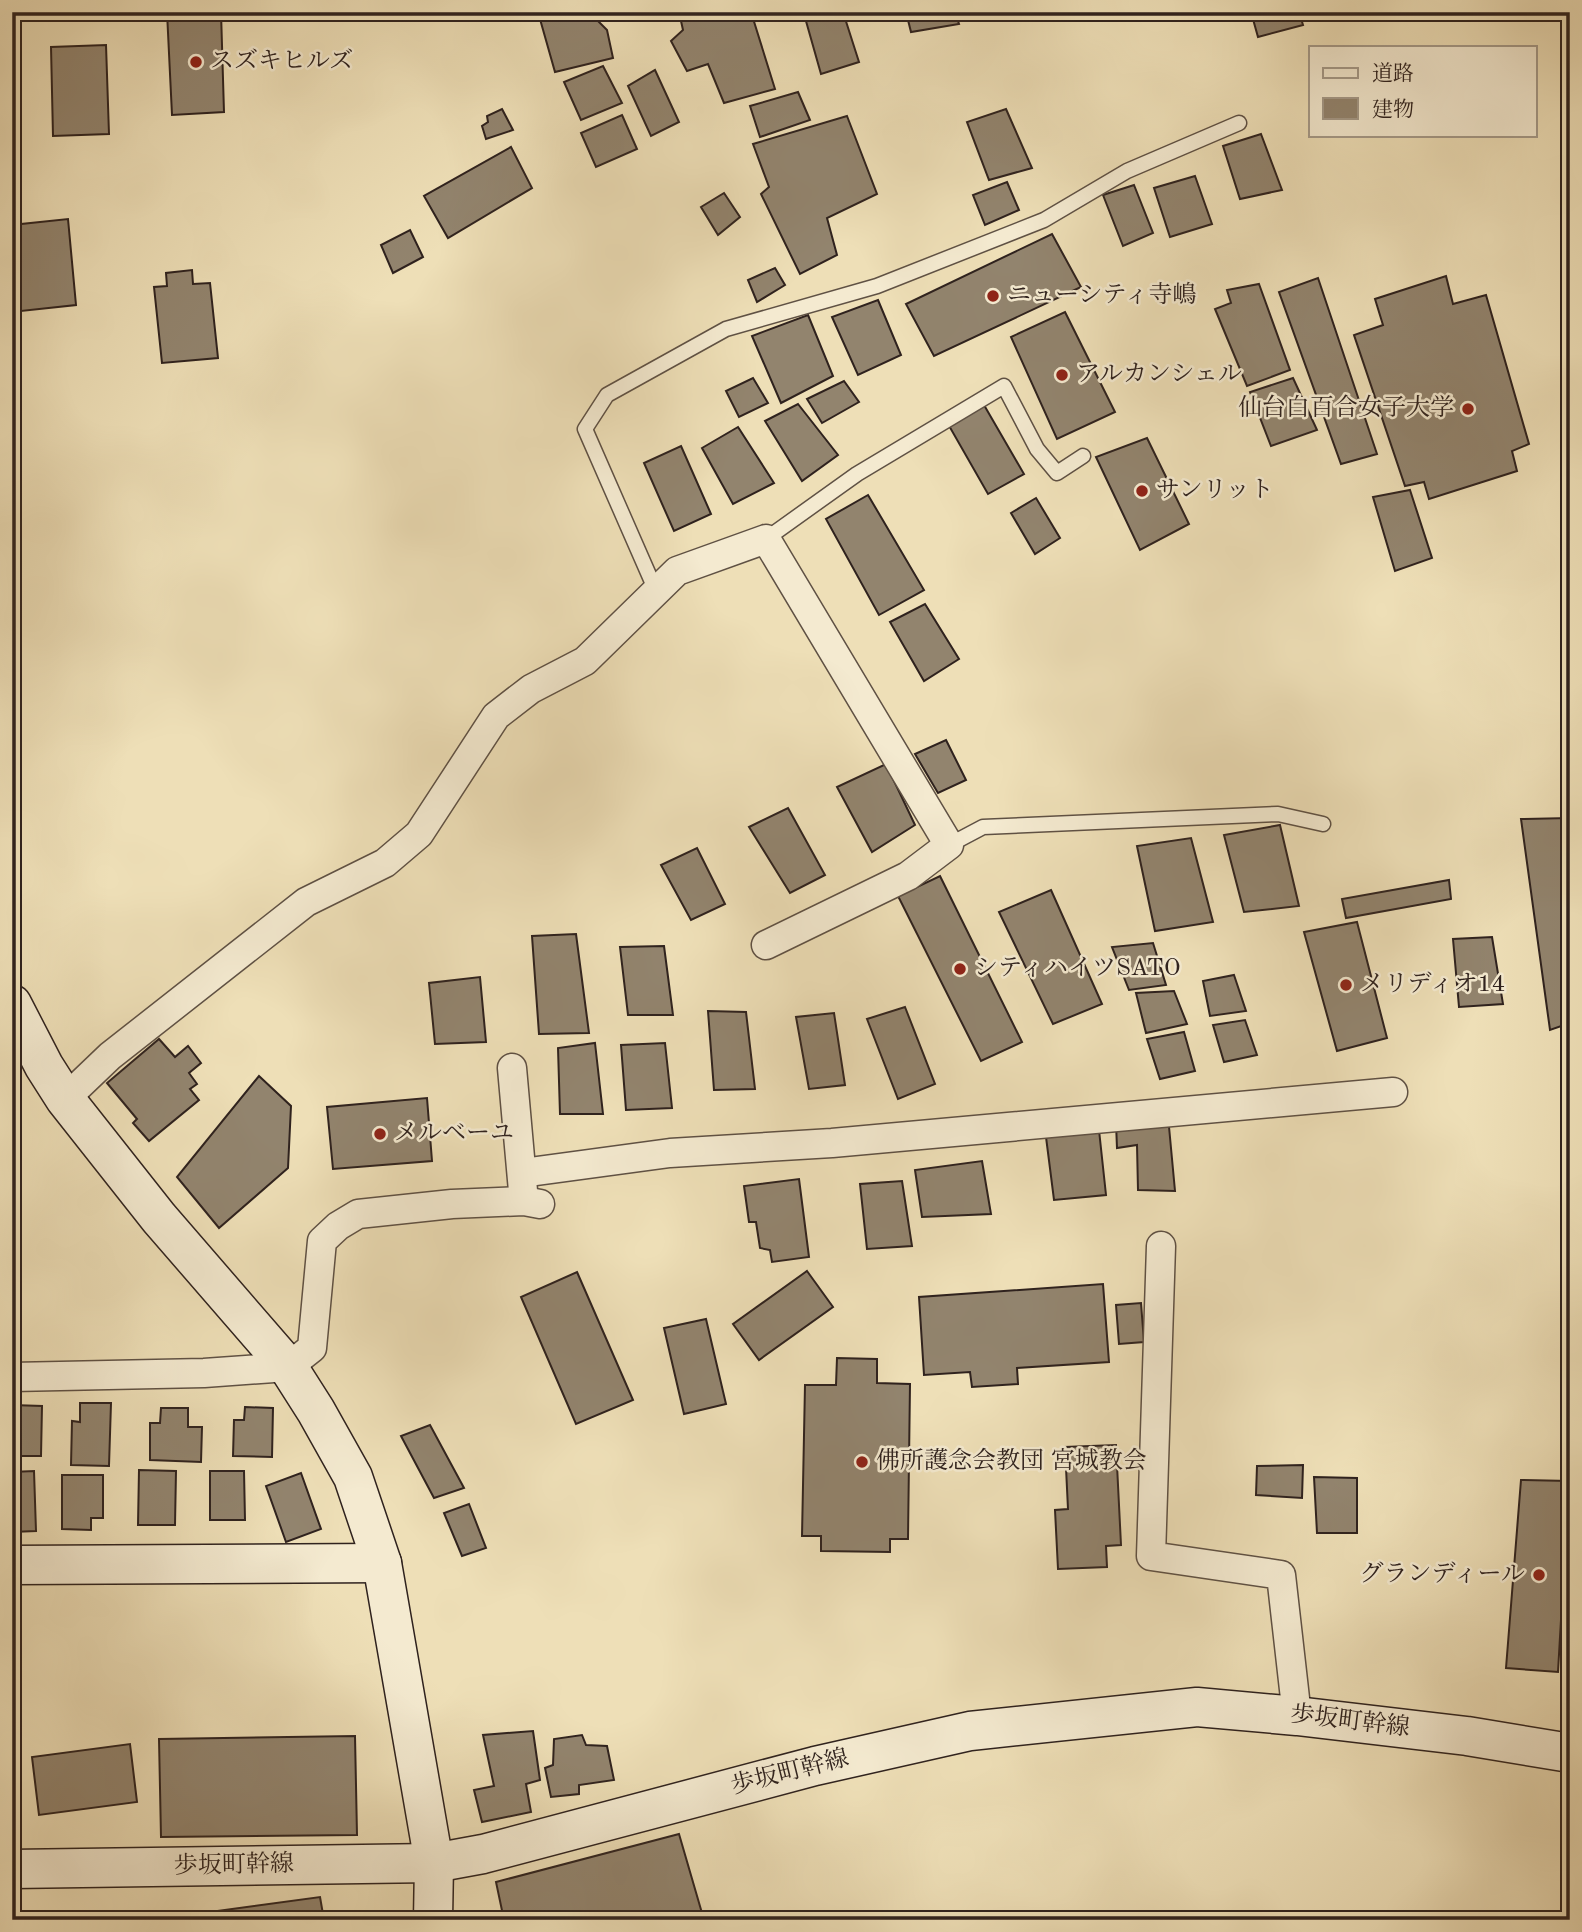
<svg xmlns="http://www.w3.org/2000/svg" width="1582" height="1932" font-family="'Old Standard TT','Noto Serif JP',serif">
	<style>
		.building { fill: #92846e; stroke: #2f221e; stroke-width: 2 }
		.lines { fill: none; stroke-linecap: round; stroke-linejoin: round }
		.lane-casing { stroke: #5f5144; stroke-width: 17 }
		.street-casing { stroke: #5f5144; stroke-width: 31 }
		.secondary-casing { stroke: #2f221e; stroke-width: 41 }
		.lane { stroke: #f4ead0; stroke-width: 14 }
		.street { stroke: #f4ead0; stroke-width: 28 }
		.secondary { stroke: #f4ead0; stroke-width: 38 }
		.poi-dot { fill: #8f2418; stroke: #f4ead0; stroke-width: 2.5 }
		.labels { text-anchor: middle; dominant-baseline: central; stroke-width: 5; stroke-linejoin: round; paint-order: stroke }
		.poi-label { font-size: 24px; fill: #2f221e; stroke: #f4ead0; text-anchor: start }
		.street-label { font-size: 24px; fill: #2f221e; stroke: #f4ead0 }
	</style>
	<rect width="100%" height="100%" fill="#eedfb7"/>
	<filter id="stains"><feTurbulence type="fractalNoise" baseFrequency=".00286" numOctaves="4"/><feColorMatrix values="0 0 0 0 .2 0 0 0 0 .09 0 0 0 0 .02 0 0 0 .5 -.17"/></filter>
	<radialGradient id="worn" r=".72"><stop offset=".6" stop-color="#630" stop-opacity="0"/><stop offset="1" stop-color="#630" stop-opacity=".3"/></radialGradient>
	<g class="building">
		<path d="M167,12H221L224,112L172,115Z"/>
		<path d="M538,12H589L607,30L613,58L555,72Z"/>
		<path d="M679,12H751L775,89L724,103L708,64L687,71L671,41L683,30Z"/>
		<path d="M813,12H843L859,62L821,74L804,14Z"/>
		<path d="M906,12H955L959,24L911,32Z"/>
		<path d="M1251,12H1299L1303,25L1258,37Z"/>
		<path d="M106,45L109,134L53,136L51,47Z"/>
		<path d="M603,66L622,103L581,120L564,82Z"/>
		<path d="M655,70L679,122L651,136L628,86Z"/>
		<path d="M798,92L810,120L760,137L750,106Z"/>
		<path d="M502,109L513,130L486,139L482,126L488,122L487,116Z"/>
		<path d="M1006,109L1032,168L989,180L967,122Z"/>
		<path d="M622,115L637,149L596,167L581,133Z"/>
		<path d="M847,116L877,194L827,218L837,255L800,274L761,194L769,187L753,144Z"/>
		<path d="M1261,134L1282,190L1240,199L1223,146Z"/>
		<path d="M511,147L532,188L448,238L424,196Z"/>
		<path d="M1195,176L1212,224L1170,237L1154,188Z"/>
		<path d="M1007,182L1019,210L985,225L973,195Z"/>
		<path d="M1134,185L1153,233L1123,246L1103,195Z"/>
		<path d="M724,193L740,217L718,235L701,207Z"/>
		<path d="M68,219L76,305L12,312V225Z"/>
		<path d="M410,230L423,257L393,273L381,245Z"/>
		<path d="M1052,234L1081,287L934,356L906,304Z"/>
		<path d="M775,268L785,285L757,302L748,280Z"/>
		<path d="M192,270L193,284L210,283L218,358L162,363L154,287L167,286L166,273Z"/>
		<path d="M1446,276L1453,304L1486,295L1529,444L1512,451L1517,471L1429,499L1424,482L1405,486L1354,335L1383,325L1375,299Z"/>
		<path d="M1318,278L1377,454L1341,464L1279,292Z"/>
		<path d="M1259,284L1290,370L1247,386L1215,309L1231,303L1227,290Z"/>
		<path d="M878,300L901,355L858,375L832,317Z"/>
		<path d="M1065,312L1115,412L1057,439L1011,337Z"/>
		<path d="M808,315L833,376L781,403L752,336Z"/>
		<path d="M753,378L768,403L739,417L726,391Z"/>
		<path d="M1293,378L1317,430L1271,446L1250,392Z"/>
		<path d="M844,381L859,402L822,423L807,399Z"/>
		<path d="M798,404L838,455L802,481L765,421Z"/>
		<path d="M984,405L1024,474L988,494L948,424Z"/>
		<path d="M738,427L774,483L733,504L702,448Z"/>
		<path d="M1147,438L1189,524L1140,550L1096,457Z"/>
		<path d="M681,446L711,514L674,531L644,463Z"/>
		<path d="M1410,490L1432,558L1395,571L1373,497Z"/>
		<path d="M868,495L924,590L879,615L826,519Z"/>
		<path d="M1036,498L1060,538L1035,554L1011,513Z"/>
		<path d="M925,604L959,659L924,681L890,622Z"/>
		<path d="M946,740L966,780L938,793L915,754Z"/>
		<path d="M886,764L915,825L872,852L837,787Z"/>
		<path d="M788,808L825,875L790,893L749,827Z"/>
		<path d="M1570,818V1023L1550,1030L1521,819Z"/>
		<path d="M1280,825L1299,906L1244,912L1224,835Z"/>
		<path d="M1191,838L1213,922L1155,931L1137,846Z"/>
		<path d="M697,848L725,904L691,920L661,865Z"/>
		<path d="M940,876L1022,1042L981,1061L898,896Z"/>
		<path d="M1449,880L1451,899L1346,918L1342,899Z"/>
		<path d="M1051,890L1102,1004L1053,1024L999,912Z"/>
		<path d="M1357,922L1387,1038L1337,1051L1304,932Z"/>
		<path d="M576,934L589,1033L539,1034L532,936Z"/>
		<path d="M1492,937L1503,1004L1459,1007L1453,939Z"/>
		<path d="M1153,943L1166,985L1129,990L1112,947Z"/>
		<path d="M664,946L673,1015H628L620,947Z"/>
		<path d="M1234,975L1246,1011L1210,1016L1203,981Z"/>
		<path d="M480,977L486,1042L435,1044L429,983Z"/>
		<path d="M1174,991L1187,1024L1146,1033L1136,993Z"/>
		<path d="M905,1007L935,1084L898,1099L867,1019Z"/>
		<path d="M708,1011L746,1012L755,1089L714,1090Z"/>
		<path d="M834,1013L845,1085L809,1089L796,1017Z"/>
		<path d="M1245,1020L1257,1055L1224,1062L1213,1025Z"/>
		<path d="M1184,1032L1195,1071L1160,1079L1147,1039Z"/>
		<path d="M159,1039L175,1057L188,1046L201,1063L189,1073L197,1084L190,1089L199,1100L149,1141L133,1123L137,1119L107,1083Z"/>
		<path d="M595,1043L603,1114H560L558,1048Z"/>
		<path d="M665,1043L672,1108L626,1110L621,1045Z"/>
		<path d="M259,1076L291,1106L288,1168L219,1228L177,1177Z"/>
		<path d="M427,1098L432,1161L333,1169L327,1107Z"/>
		<path d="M1168,1116L1175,1191L1138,1190L1137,1145L1117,1148L1116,1123Z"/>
		<path d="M1099,1130L1106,1195L1054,1200L1046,1137Z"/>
		<path d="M982,1161L991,1214L922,1217L915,1170Z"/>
		<path d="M799,1179L809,1257L772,1262L770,1250L760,1248L756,1222H749L744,1186Z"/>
		<path d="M902,1181L912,1246L867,1249L860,1184Z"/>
		<path d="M807,1271L833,1307L759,1360L733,1324Z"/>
		<path d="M577,1272L633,1400L576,1424L521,1297Z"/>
		<path d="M1103,1284L1109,1362L1017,1368L1018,1384L972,1387L970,1372L924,1375L919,1297Z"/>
		<path d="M1141,1303L1144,1342L1119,1344L1116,1305Z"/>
		<path d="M706,1319L726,1404L684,1414L664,1328Z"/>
		<path d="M837,1358L877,1359V1383L910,1384L908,1539H890V1552L821,1551V1536H802L805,1385H836Z"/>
		<path d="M80,1403H111L109,1466L71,1465L72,1421L80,1422Z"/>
		<path d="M12,1405L42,1406L41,1456H12Z"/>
		<path d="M245,1407L273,1408L272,1457L233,1456L234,1420H244Z"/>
		<path d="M161,1408H188V1427H202L201,1462L150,1460V1423H160Z"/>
		<path d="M430,1425L464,1488L434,1498L401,1436Z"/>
		<path d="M1116,1445L1121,1545L1106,1546L1107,1567L1058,1569L1055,1510L1068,1509L1065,1447Z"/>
		<path d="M1303,1465L1302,1498L1256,1495L1257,1466Z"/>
		<path d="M139,1470L176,1471L175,1525H138Z"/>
		<path d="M34,1471L36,1531L12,1532V1472Z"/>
		<path d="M210,1471H244L245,1520H210Z"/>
		<path d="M301,1473L321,1529L286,1542L266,1486Z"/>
		<path d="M62,1475H103V1518H91V1530L62,1529Z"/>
		<path d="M1314,1477L1357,1478V1533H1317Z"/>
		<path d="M1521,1480L1569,1481L1558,1672L1506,1668Z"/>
		<path d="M469,1504L486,1548L462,1556L444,1513Z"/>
		<path d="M533,1731L540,1780L526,1784L531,1812L482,1822L474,1790L494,1786L483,1735Z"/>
		<path d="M582,1735L586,1745L607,1746L614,1780L579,1785V1794L551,1797L545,1768L553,1765L554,1739Z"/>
		<path d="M355,1736L357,1835L161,1837L159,1739Z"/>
		<path d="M130,1744L137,1802L39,1815L32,1757Z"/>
		<path d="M679,1834L704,1920H504L496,1882Z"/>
		<path d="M320,1897L324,1920H151Z"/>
	</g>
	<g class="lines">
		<defs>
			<g id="lane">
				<path d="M766,539L857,474L1004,386L1037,449L1057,473L1083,456"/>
				<path d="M656,591L585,429L607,395L726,329L877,286L1044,220L1127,171L1239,123"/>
				<path d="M949,845L983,827L1278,814L1323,824"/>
			</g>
			<g id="street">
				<path d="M512,1068L523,1191"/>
				<path d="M65,1099L110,1056L306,902L385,863L419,834L496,716L531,689L585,661L677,571L766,539L949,845L908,876L766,945"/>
				<path d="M522,1173L670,1153L832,1143L1393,1092"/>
				<path d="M1161,1246L1151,1556L1281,1575L1297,1716"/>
				<path d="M12,1377L204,1373L288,1367L312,1348L322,1241L338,1226L358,1214L452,1204L524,1201L540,1204"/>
			</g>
			<g id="secondary">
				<path d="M12,1004L44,1066L65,1099L159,1218L288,1367L316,1411L353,1477L382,1563L434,1863L433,1920"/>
				<path d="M12,1565L382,1563"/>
				<path d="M12,1869L434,1863L483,1854L815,1766L970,1731L1197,1707L1297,1716L1467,1736L1570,1753"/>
			</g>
		</defs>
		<use href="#lane" class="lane-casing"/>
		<use href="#street" class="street-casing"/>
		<use href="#secondary" class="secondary-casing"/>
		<use href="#lane" class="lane"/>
		<use href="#street" class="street"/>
		<use href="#secondary" class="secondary"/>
	</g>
	<g class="poi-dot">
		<circle cx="196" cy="62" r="7"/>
		<circle cx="993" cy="296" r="7"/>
		<circle cx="1062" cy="375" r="7"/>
		<circle cx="1468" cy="409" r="7"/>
		<circle cx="1142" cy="491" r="7"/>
		<circle cx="960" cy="969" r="7"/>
		<circle cx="1346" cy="985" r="7"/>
		<circle cx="380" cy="1134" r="7"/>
		<circle cx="862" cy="1462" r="7"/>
		<circle cx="1539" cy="1575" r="7"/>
	</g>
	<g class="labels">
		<g class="poi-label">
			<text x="210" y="62">スズキヒルズ</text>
			<text x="1007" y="296">ニューシティ寺嶋</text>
			<text x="1076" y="375">アルカンシェル</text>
			<text x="1454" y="409" text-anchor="end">仙台白百合女子大学</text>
			<text x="1156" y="491">サンリット</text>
			<text x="974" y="969">シティハイツSATO</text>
			<text x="1360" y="985">メリディオ14</text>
			<text x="394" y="1134">メルベーユ</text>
			<text x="876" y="1462">佛所護念会教団 宮城教会</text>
			<text x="1525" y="1575" text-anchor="end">グランディール</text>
		</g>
		<g class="street-label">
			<text transform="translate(1350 1722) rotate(7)">歩坂町幹線</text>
			<text transform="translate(790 1773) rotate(-14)">歩坂町幹線</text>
			<text transform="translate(234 1866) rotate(-1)">歩坂町幹線</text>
		</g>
	</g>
	<rect width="1582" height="1932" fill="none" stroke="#eedfb7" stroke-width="42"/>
	<rect x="14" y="14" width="1554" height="1904" fill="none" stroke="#2f221e" stroke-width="3.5"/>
	<rect x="21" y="21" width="1540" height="1890" fill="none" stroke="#2f221e" stroke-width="2"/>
	<rect x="1309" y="46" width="228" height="91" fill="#f4ead0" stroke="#a59a89" stroke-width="2"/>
	<rect x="1323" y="68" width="35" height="10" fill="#f4ead0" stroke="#a59a89" stroke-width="2"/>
	<text x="1372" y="80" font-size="21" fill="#2f221e">道路</text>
	<rect x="1323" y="98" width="35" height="21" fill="#92846e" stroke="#a59a89" stroke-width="2"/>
	<text x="1372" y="116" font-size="21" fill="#2f221e">建物</text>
	<rect width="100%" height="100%" filter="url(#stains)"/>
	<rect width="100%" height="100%" fill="url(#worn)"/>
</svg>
